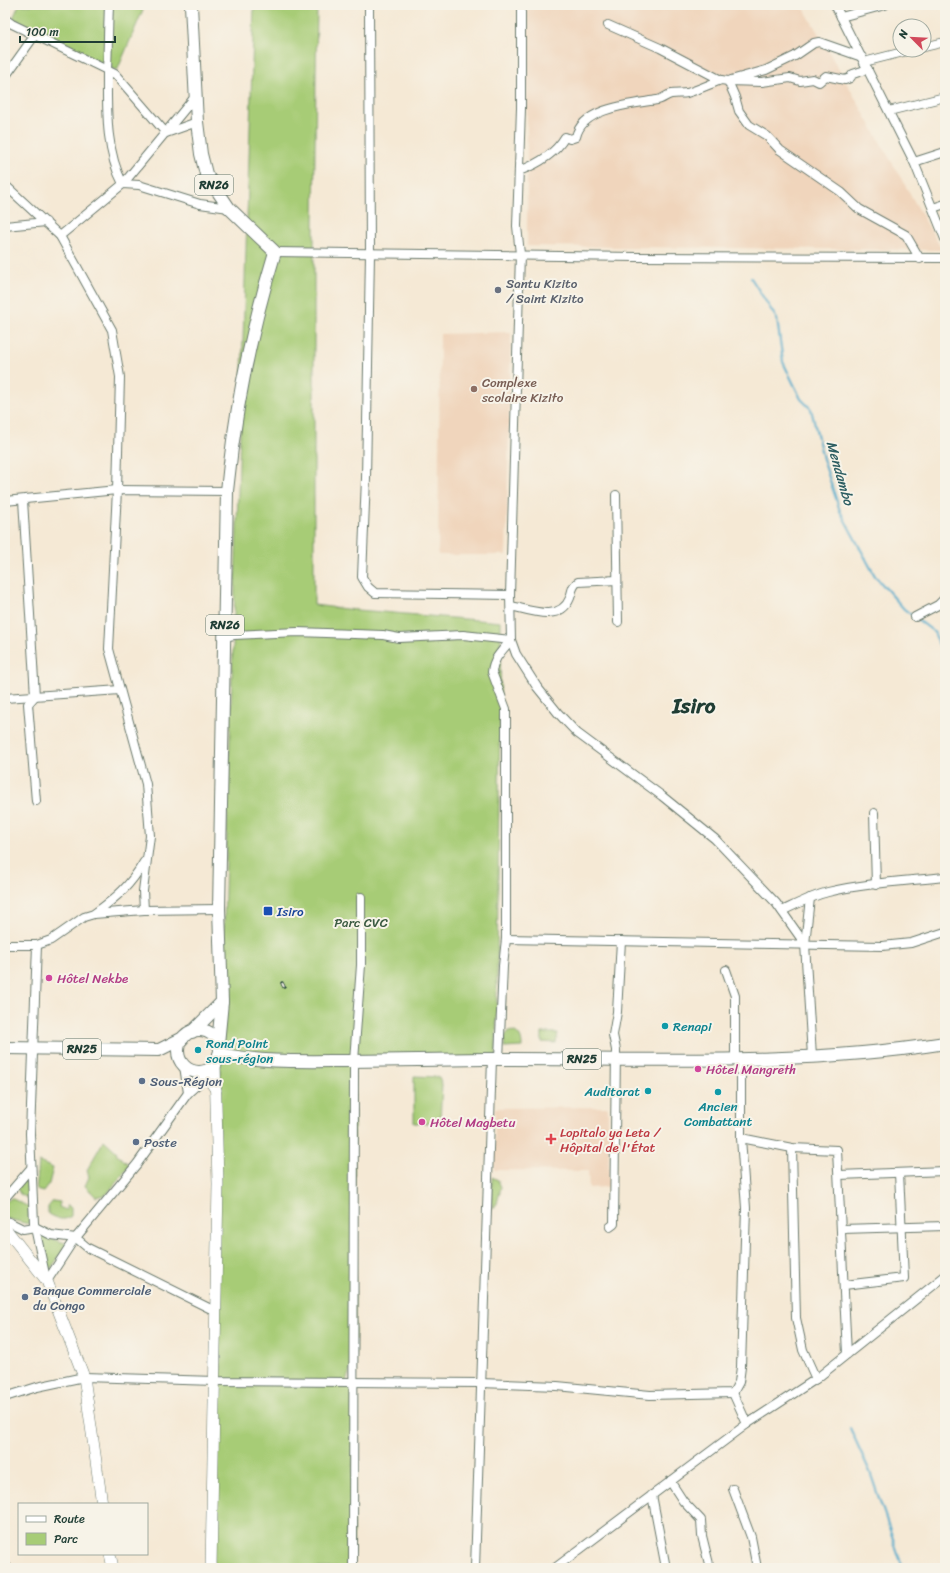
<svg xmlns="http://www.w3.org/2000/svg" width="950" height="1573" font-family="Sriracha,sans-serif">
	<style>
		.built { fill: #f0d5bc }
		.green { fill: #a7cc76; stroke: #638455 }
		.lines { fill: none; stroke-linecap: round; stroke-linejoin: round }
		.stream { stroke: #4daacc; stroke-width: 2 }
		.street-casing { stroke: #6a796c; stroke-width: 10 }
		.secondary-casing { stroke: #6a796c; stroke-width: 12 }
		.primary-casing { stroke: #6a796c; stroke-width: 14 }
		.street { stroke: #fff; stroke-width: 8 }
		.secondary { stroke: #fff; stroke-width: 11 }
		.primary { stroke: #fff; stroke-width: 12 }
		.rail-casing { stroke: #1f3d34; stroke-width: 3.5 }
		.rail { stroke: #f7f3e8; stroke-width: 2; stroke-dasharray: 6; stroke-linecap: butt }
		.worship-dot { fill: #6b7280; stroke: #f7f3e8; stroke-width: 1.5 }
		.education-dot { fill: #8d6e63; stroke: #f7f3e8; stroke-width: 1.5 }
		.transit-dot { fill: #1a4fb4; stroke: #f7f3e8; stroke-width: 1.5 }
		.hotel-dot { fill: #d1479c; stroke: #f7f3e8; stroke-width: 1.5 }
		.culture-dot { fill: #0f9aa8; stroke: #f7f3e8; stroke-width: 1.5 }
		.service-dot { fill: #5c6f8a; stroke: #f7f3e8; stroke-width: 1.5 }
		.health-dot { fill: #e0444e; stroke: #f7f3e8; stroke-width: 1.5 }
		.labels { text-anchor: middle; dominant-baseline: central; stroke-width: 4; stroke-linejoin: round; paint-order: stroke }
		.shield { fill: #f7f3e8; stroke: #60746a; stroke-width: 1 }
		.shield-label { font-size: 12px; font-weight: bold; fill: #1f3d34 }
		.worship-label { font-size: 13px; fill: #5b616d; stroke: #f7f3e8; text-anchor: start }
		.education-label { font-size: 13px; fill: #785e54; stroke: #f7f3e8; text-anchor: start }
		.transit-label { font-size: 13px; fill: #164399; stroke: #f7f3e8; text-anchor: start }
		.park-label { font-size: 13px; fill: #3a5a41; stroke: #f7f3e8 }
		.hotel-label { font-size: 13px; fill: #b23c85; stroke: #f7f3e8; text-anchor: start }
		.culture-label { font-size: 13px; fill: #0d838f; stroke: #f7f3e8; text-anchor: start }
		.service-label { font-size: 13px; fill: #4e5e75; stroke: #f7f3e8; text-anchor: start }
		.health-label { font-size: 13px; fill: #be3a42; stroke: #f7f3e8; text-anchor: start }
		.water-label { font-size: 14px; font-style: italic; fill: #2d5e62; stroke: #f7f3e8 }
		.town-label { font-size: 21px; font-weight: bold; fill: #1f3d34; stroke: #f7f3e8 }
	</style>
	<rect width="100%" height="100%" fill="#f7f3e8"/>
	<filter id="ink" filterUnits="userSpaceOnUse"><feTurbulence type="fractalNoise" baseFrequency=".025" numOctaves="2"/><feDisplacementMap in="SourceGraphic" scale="8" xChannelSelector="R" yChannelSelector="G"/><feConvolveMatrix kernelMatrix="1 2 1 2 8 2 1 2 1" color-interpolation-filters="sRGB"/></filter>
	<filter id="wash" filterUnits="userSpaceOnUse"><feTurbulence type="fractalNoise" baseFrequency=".012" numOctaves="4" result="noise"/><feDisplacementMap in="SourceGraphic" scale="16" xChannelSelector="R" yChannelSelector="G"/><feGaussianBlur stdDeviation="0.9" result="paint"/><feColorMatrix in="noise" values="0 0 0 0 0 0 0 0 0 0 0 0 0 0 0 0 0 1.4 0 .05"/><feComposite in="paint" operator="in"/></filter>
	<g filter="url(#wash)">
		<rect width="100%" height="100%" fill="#f5e9d5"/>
		<g class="built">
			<path d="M527,5H802L942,250L527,246Z"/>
			<path d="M511,332L506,555H438L440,334Z"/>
			<path d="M608,1107L609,1187L589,1188L588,1171L494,1170L495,1108Z"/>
		</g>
		<g class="green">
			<path d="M19,5H145L117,71L13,18Z"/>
			<path d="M254,5H317L314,222V605L346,609L501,622L496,1065L354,1061L355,1358L346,1381L353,1393V1568H213L212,1491L221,1367L215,1311L222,982Z"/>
			<path d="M509,1031C519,1031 522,1038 522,1047L504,1048L505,1036Z"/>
			<path d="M542,1033H558L556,1043L542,1042Z"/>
			<path d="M414,1076L439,1077L442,1084L440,1121L438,1123H414Z"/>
			<path d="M104,1140L117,1152L116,1154L130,1165L107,1194L96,1197L85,1186L89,1177L87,1170Z"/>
			<path d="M39,1162L53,1168L49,1184L43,1192L36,1190Z"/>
			<path d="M492,1177L498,1180L501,1187L497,1204L492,1208Z"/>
			<path d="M24,1180H27L29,1199L20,1194L17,1188Z"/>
			<path d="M11,1198L29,1207L31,1217L28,1224L5,1218V1203Z"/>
			<path d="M53,1201L60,1202L59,1207L66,1210L68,1205L71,1208V1216C64,1222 55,1218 48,1214V1207Z"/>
			<path d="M38,1234L68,1244L49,1271Z"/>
		</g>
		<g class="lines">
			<g class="stream">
				<path d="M751,278L777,319L783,362L801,399L811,409L823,459L840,511L875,576L904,609L913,616"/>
				<path d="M917,619L934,632L941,650L945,653"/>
				<path d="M850,1428L870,1472L903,1568"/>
			</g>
		</g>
	</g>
	<g filter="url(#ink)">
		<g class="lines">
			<defs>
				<g id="street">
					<path d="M109,5C108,27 108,48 107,70C107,108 105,150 123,184"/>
					<path d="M369,5L370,254L366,478L362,577L368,587L375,593L510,595L511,640L516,654L537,687L558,713L577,733L662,796L715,839L776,903L805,944L812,1056"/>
					<path d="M835,5L914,162L945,239"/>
					<path d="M841,17L885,5"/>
					<path d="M5,19L12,24L115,74L166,133L197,122"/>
					<path d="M608,25L660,48L721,80L728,81L735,97L739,111L749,125L767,136L780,150L841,192L859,209L906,235L920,259"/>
					<path d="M924,47L945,42"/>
					<path d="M864,62L911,50"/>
					<path d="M5,77L35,35"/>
					<path d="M731,80L766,70L795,56L814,43L819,42L862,57"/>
					<path d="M728,81L762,82L790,78L800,81L813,79L819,82L826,76L845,80L850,78L853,74L868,69"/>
					<path d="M889,111L945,97"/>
					<path d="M914,162L945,152"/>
					<path d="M519,171C538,164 555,154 565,137L570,139L576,137C582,107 634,104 657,100C662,100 666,95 671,94C676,93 682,94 687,93C698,90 710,84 721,80"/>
					<path d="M123,184L139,185L200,204L229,208"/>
					<path d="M5,185L60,236L112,330L120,377L117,490L109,649L146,784L150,836L143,891L144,910"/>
					<path d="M933,208L945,204"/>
					<path d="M5,226L46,222"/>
					<path d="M60,236L123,184L194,98"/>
					<path d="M275,252L636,257L945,258"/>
					<path d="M616,495L618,622"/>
					<path d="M23,500L35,696L28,704L36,801"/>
					<path d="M5,501L117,490L227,491"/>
					<path d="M510,595L520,254L517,226L521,108V5"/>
					<path d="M511,606C530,610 560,623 570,598C572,592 572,585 578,582L617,580"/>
					<path d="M915,617L938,605L945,598"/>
					<path d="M224,637L234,635L297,632L383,635L399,638L463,635L511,640C503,650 493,658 492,672L506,709V939L503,966L499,1059"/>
					<path d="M5,698L120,690"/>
					<path d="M874,813L876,885"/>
					<path d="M782,911C797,904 812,896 828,892C864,883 908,881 945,877"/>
					<path d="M95,913C117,897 130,886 144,862"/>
					<path d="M506,939L882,946L911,943L945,932"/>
					<path d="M805,944L810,898"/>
					<path d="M5,945H37L51,940L84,917L94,914L144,910L219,909"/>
					<path d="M37,945L30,1134L34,1223L46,1279"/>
					<path d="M726,970L735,996V1060"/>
					<path d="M184,1066L188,1093"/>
					<path d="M741,1138L792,1148L837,1150L847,1354"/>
					<path d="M792,1148L796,1318L803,1350L816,1379"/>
					<path d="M839,1175L945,1171"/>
					<path d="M5,1198L31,1168"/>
					<path d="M5,1220L23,1229L35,1227L51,1235L76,1238L88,1248L215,1311"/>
					<path d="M610,1227L614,1224L616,1050L613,1035L617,1012L621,941"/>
					<path d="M842,1229L945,1226"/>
					<path d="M47,1281L73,1241L137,1164L188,1093L198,1084L202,1072"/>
					<path d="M844,1285L904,1278L899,1173"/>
					<path d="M733,1393L747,1424"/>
					<path d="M5,1397L37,1387L84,1377L215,1381L480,1383L557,1386L650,1395L733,1393L739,1382L741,1367L746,1208L741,1138V1060"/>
					<path d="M670,1481L683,1501L701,1520L702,1536L710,1568"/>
					<path d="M733,1489L751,1537L757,1568"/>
					<path d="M652,1495L666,1568"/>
					<path d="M5,1565L8,1568"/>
					<path d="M353,1568L354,1061L361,965V897"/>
					<path d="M475,1568L492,1059"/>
					<path d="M555,1568L747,1424L816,1379L945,1276"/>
				</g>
				<g id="secondary">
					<path d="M204,1072L216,1090"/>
					<path d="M5,1228L47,1281L84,1377L102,1504"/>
					<path d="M110,1554L113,1568"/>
					<path d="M211,1568L218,1184L215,1064"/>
				</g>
				<g id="primary">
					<path d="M191,5L197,122L201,154L206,174L229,208L275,252C251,330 235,409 227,491L219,909L222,1002L218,1044"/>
					<circle cx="199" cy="1051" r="21"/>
					<path d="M192,1032L222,1002"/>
					<path d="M5,1048L159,1050L183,1038"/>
					<path d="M219,1054C263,1063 306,1061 350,1061C397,1060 443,1060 489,1059C641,1058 794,1067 945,1043"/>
				</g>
			</defs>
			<use href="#street" class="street-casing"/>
			<use href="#secondary" class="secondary-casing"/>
			<use href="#primary" class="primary-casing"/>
			<use href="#street" class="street"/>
			<use href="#secondary" class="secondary"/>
			<use href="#primary" class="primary"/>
			<defs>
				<path id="rail" d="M282,983L284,987"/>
			</defs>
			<use href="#rail" class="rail-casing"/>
			<use href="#rail" class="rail"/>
		</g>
	</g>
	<circle class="worship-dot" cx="498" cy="290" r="4"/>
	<circle class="education-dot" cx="474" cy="389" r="4"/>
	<rect class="transit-dot" x="263" y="906" width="10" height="10" rx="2"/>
	<g class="hotel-dot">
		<circle cx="49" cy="978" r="4"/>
		<circle cx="698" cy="1069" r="4"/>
		<circle cx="422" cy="1122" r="4"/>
	</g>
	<g class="culture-dot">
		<circle cx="665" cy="1026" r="4"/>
		<circle cx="198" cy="1050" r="4"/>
		<circle cx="648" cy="1091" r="4"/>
		<circle cx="718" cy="1092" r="4"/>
	</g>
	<g class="service-dot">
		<circle cx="142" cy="1081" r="4"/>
		<circle cx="136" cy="1142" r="4"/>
		<circle cx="25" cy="1297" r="4"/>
	</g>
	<path class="health-dot" d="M549 1133h4v4h4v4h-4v4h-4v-4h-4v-4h4z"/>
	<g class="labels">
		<g class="shield">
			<rect x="195" y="175" width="38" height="20" rx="3"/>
			<rect x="206" y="615" width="38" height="20" rx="3"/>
			<rect x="63" y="1039" width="38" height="20" rx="3"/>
			<rect x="563" y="1049" width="38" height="20" rx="3"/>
		</g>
		<g class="shield-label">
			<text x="214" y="185">RN26</text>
			<text x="225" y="625">RN26</text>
			<text x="82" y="1049">RN25</text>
			<text x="582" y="1059">RN25</text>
		</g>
		<g class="worship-label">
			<text x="506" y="283">Santu Kizito<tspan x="506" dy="15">/ Saint Kizito</tspan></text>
		</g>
		<g class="education-label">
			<text x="482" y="382">Complexe<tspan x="482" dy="15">scolaire Kizito</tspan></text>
		</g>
		<g class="transit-label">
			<text x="277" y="911">Isiro</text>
		</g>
		<g class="park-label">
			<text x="361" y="922">Parc CVC</text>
		</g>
		<g class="hotel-label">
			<text x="57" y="978">Hôtel Nekbe</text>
			<text x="706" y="1069">Hôtel Mangreth</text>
			<text x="430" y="1122">Hôtel Magbetu</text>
		</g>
		<g class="culture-label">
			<text x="673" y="1026">Renapi</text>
			<text x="206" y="1043">Rond Point<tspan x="206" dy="15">sous-région</tspan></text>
			<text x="640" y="1091" text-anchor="end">Auditorat</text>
			<text x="718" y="1106" text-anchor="middle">Ancien<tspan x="718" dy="15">Combattant</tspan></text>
		</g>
		<g class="service-label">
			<text x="150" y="1081">Sous-Région</text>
			<text x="144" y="1142">Poste</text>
			<text x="33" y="1290">Banque Commerciale<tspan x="33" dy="15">du Congo</tspan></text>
		</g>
		<g class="health-label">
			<text x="560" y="1132">Lopitalo ya Leta /<tspan x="560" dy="15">Hôpital de l'État</tspan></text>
		</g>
		<g class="water-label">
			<text transform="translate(840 473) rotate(74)">Mendambo</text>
		</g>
		<g class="town-label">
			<text x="694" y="706">Isiro</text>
		</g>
	</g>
	<rect width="950" height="1573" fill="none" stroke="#f7f3e8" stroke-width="20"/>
	<rect x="18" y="1503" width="130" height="52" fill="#f7f3e8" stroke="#a1aaa0"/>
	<rect x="26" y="1516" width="20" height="6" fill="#ffffff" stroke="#a1aaa0"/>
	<text x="54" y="1523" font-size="12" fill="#1f3d34">Route</text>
	<rect x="26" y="1533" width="20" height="12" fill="#a7cc76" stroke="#a1aaa0"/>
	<text x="54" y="1543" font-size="12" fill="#1f3d34">Parc</text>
	<g transform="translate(912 38) rotate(294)"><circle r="19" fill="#f7f3e8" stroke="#a1aaa0"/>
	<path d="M0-3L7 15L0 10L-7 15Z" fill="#d1495b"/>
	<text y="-6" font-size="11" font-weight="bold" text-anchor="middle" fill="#1f3d34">N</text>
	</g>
	<path d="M20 36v6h95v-6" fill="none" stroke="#1f3d34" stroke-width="2"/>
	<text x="26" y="36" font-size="12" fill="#1f3d34" stroke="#f7f3e8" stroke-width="3" paint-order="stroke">100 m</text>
</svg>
